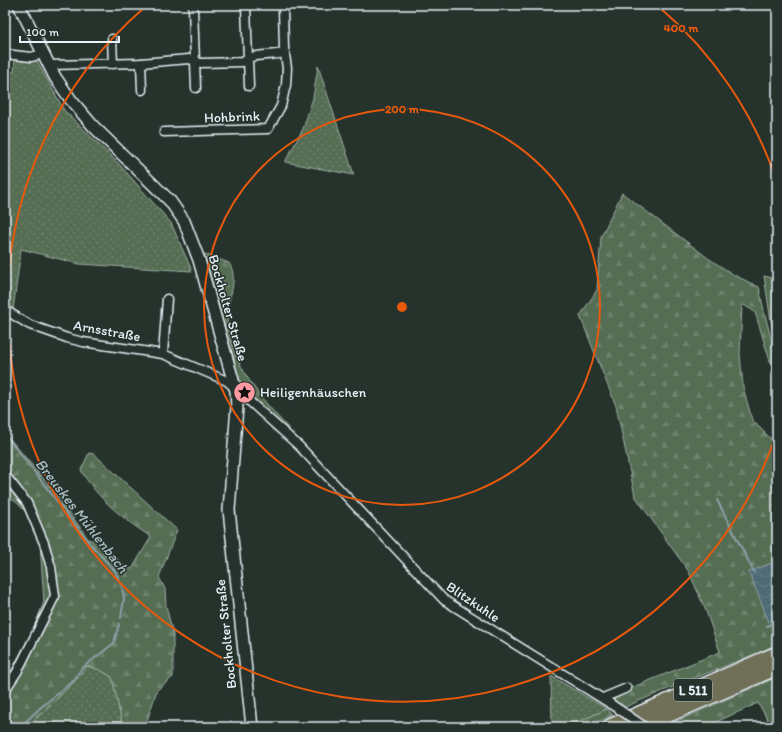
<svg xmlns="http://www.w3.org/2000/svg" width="782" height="732" font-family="Itim,sans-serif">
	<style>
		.grass { fill: url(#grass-dots); stroke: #9eafa6 }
		.forest { fill: url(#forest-firs); stroke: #9eafa6 }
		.water { fill: url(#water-waves); stroke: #8ca0a9 }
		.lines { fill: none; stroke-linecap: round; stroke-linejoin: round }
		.stream { stroke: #8ca0a9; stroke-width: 2 }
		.street-casing { stroke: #e8f1f8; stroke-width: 11 }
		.secondary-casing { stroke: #e8f1f8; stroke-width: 14 }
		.highway-casing { stroke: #e8f1f8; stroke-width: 18 }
		.street { stroke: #26332d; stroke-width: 8 }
		.secondary { stroke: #26332d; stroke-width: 11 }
		.highway { stroke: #706f59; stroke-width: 15 }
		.street-bridge-casing { stroke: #e8f1f8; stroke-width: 11; stroke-linecap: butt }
		.street-bridge { stroke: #26332d; stroke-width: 8 }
		.ring { fill: none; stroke: #e8590c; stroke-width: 2 }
		.labels { text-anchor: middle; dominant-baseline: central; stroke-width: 3; stroke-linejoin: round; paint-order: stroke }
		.shield { fill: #26332d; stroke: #aeb8bb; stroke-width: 1 }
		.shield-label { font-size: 13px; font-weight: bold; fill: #e8f1f8 }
		.street-label { font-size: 14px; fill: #e8f1f8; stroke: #26332d }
		.poi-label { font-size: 14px; fill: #e8f1f8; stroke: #26332d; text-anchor: start }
		.water-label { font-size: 15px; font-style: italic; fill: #aabbc3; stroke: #26332d }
		.centre { fill: #e8590c; stroke: #26332d; stroke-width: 2 }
		.ring-label { font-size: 12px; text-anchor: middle; font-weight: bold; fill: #e8590c; stroke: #26332d; stroke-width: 3; stroke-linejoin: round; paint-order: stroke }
	</style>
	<defs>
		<pattern id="grass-dots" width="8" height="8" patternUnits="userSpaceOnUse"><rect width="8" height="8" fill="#546d53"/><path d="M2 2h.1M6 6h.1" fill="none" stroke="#6d826c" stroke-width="1.8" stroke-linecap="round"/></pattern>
		<pattern id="forest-firs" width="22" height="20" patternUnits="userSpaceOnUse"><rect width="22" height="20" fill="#546d53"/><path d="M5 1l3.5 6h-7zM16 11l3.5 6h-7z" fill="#6d826c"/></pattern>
		<pattern id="water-waves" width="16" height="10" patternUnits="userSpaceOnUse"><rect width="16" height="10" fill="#4e6a74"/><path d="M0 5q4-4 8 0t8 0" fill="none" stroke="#688089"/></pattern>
	</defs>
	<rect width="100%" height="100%" fill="#26332d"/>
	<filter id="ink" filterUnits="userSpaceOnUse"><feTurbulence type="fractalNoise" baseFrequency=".025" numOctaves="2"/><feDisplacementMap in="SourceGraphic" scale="8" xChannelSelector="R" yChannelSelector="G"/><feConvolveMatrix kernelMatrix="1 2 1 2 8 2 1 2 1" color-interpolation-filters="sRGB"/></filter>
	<g filter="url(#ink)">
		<g class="grass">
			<path d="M15,59L37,61L64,110L119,164L171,223L192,271L79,264L21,249L13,310L5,303V109L8,96V72H14Z"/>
			<path d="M318,66L354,175L285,162L303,129L313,98Z"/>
			<path d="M87,666L100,670L112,677L123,727H27L74,682Z"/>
			<path d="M551,676L607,709L567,727H552Z"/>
		</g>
		<g class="forest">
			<path d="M622,193L708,258L734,275L759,287L764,311L777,361V384L755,312L742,304L740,354L743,387L752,420L777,445V645C727,666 675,685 625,707L613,702L611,696L720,652L706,611L689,572L635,496L616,406L580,316L597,290L601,237Z"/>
			<path d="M202,253L229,263C240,281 226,300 227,319C232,367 260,397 290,430L287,433L238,387Z"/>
			<path d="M764,276L777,279V349L772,328Z"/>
			<path d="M5,433L58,496L89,540H99L125,567L132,569L151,537C125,520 96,498 81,470L89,453L94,454L177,530L159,577L165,589L166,606L173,634V677L157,690L145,727H123L112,677L100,670L87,666L74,682L27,727H5V682L31,634L44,602L40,543L25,511L15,501L5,496Z"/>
			<path d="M777,677V727H766L769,722L758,703L705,727H664Z"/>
			<path d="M607,709L613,715L587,727H567Z"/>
		</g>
		<path class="water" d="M777,561V619L769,622L749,572Z"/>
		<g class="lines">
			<g class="stream">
				<path d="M5,434L91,545L115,571L122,587L124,598L121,618"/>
				<path d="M717,500L754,572"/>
				<path d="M767,626L777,621"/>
				<path d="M20,727L39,709L74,680L81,669L114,643L119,624"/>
			</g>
			<defs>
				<g id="street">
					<path d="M193,8L196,88"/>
					<path d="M112,39L113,64"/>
					<path d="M5,54L31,57L43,54"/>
					<path d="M141,63L142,90"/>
					<path d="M49,65L141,63L189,59L201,63L243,62L248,58L246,7"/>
					<path d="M249,86L248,58C253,55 276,55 285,53"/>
					<path d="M164,132L268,129L281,106L286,85L287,68L284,48L283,8"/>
					<path d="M5,310L30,325L67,338L83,342L163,354L227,381L299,446L444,600L611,704"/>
					<path d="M163,354L167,299"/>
					<path d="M5,475L27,503L44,543L51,567L55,596L17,672L5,690"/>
					<path d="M603,698L627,688"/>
				</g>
				<path id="secondary" d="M19,5L55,77L71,100L93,126L170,201L184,221L199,260L236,391L237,407L229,510L252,727"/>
				<g id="highway">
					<path d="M610,727L777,654"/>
					<path d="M639,727L777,667"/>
				</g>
			</defs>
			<use href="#street" class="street-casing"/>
			<use href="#secondary" class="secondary-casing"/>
			<use href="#highway" class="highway-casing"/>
			<use href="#street" class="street"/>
			<use href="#secondary" class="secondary"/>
			<use href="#highway" class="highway"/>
			<defs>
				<path id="street-bridge" d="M611,704L645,727"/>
			</defs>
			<use href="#street-bridge" class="street-bridge-casing"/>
			<use href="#street-bridge" class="street-bridge"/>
		</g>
	</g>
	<g class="ring">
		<circle cx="402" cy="307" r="198"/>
		<path d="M777 432A395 395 0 1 1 145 7M659 7A395 395 0 0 1 777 182"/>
	</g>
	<defs>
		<symbol id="sight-disc" viewBox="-11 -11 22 22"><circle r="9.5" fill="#ff9aa2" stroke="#26332d"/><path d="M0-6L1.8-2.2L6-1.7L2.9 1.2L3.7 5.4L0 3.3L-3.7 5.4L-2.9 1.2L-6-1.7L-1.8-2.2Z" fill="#111"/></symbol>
	</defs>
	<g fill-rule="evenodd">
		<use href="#sight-disc" x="232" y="380" width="25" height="25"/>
	</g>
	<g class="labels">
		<rect class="shield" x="674" y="679" width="38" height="22" rx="3"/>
		<g class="shield-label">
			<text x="693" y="690">L 511</text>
		</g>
		<g class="street-label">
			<text transform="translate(232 117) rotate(-2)">Hohbrink</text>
			<text transform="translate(228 308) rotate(74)">Bockholter Straße</text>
			<text transform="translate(107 331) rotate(10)">Arnsstraße</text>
			<text transform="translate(473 602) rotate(34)">Blitzkuhle</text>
			<text transform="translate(226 634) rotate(-96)">Bockholter Straße</text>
		</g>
		<g class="poi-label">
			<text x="260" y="392">Heiligenhäuschen</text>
		</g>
		<g class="water-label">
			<text transform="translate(82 516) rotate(52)">Breuskes Mühlenbach</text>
		</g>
	</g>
	<circle cx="402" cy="307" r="6" class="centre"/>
	<g class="ring-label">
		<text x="681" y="32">400 m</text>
		<text x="402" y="113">200 m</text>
	</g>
	<rect width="782" height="732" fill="none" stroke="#26332d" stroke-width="20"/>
	<rect x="10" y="10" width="762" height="712" fill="none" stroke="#e8f1f8" stroke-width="1.5" filter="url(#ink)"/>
	<path d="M20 36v6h99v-6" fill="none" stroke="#e8f1f8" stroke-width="2"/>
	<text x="26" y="36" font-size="12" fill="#e8f1f8" stroke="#26332d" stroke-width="3" paint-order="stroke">100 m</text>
</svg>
